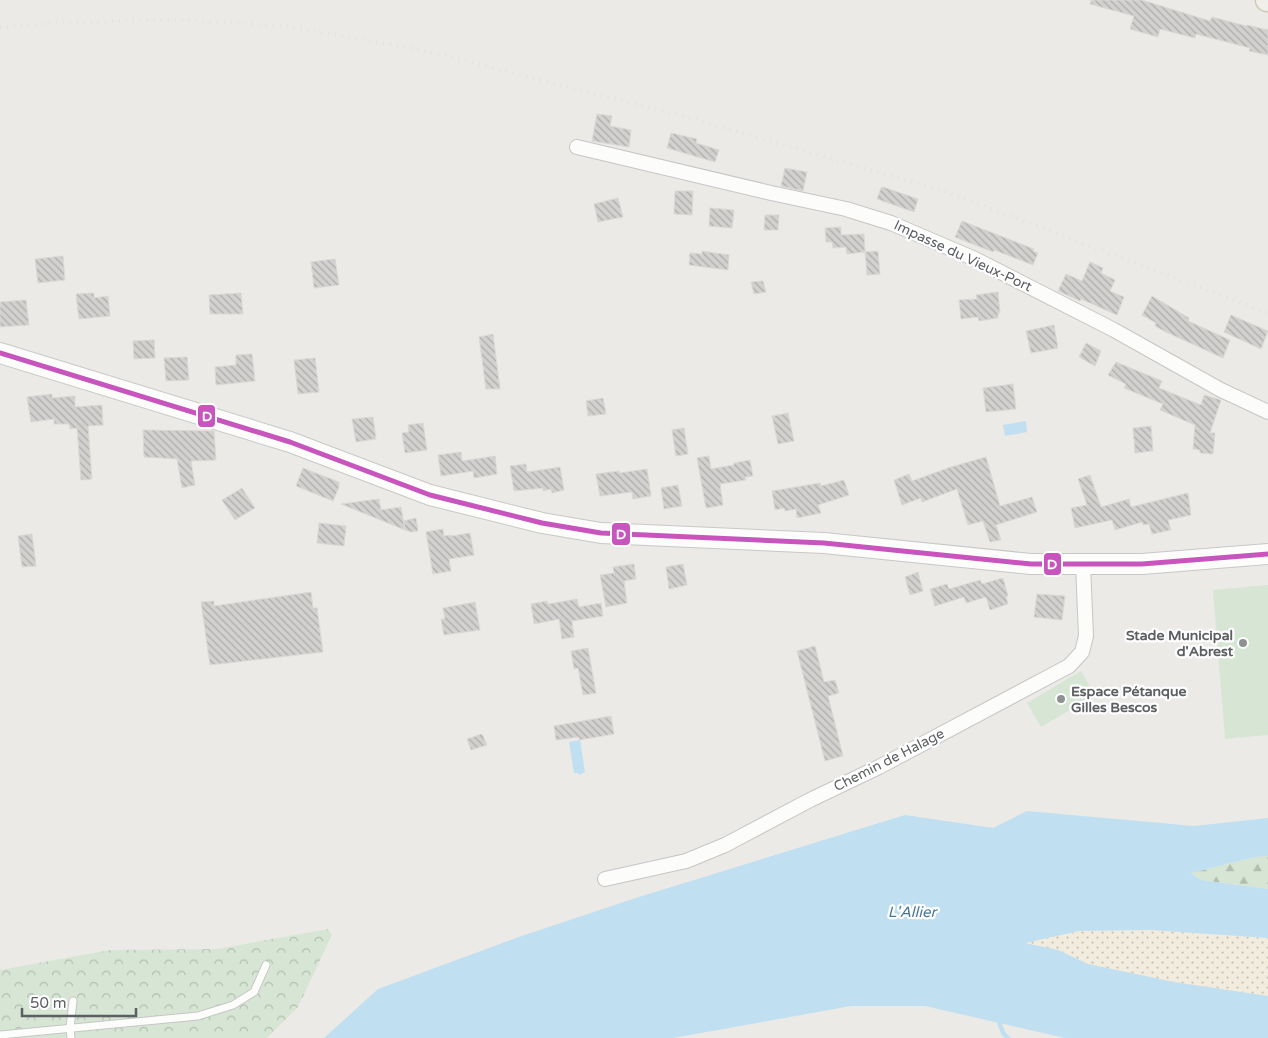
<svg xmlns="http://www.w3.org/2000/svg" width="1268" height="1038" font-family="'Varela Round',sans-serif">
	<style>
		.forest { fill: url(#forest-firs) }
		.sand { fill: url(#sand-dots) }
		.park { fill: url(#park-crowns) }
		.pitch { fill: #d7e6d4 }
		.water { fill: #c0dff0 }
		.lines { fill: none; stroke-linecap: round; stroke-linejoin: round }
		.stream { stroke: #c0dff0; stroke-width: 4.5 }
		.building { fill: url(#building-back-hatch); stroke: #dad9d6 }
		.lane-casing { stroke: #c6c6c6; stroke-width: 9 }
		.street-casing { stroke: #c6c6c6; stroke-width: 16 }
		.secondary-casing { stroke: #c8c8c8; stroke-width: 22 }
		.primary-casing { stroke: #d0c8b8; stroke-width: 25 }
		.lane { stroke: #fcfcfb; stroke-width: 7 }
		.street { stroke: #fcfcfb; stroke-width: 14 }
		.secondary { stroke: #fcfcfb; stroke-width: 20 }
		.primary { stroke: #f1efe9; stroke-width: 22 }
		.rail { stroke: #e2e2e2; stroke-width: 4; stroke-dasharray: 1 6; stroke-linecap: butt }
		.bus-1-casing { stroke: #fff; stroke-width: 9 }
		.bus-1 { stroke: #c855be; stroke-width: 5 }
		.poi-dot { fill: #8f9091; stroke: #fff; stroke-width: 2 }
		.labels { text-anchor: middle; dominant-baseline: central; stroke-width: 4.5; stroke-linejoin: round; paint-order: stroke }
		.street-label { font-size: 14px; fill: #5d6063; stroke: #fff }
		.poi-label { font-size: 14px; font-weight: bold; fill: #5d6063; stroke: #fff; text-anchor: end }
		.water-label { font-size: 15px; font-style: italic; fill: #49779c; stroke: #fff }
		.line-badge { stroke: #fff; stroke-width: 2 }
		.badge-label { font-size: 14px; text-anchor: middle; font-weight: bold; fill: #fff }
	</style>
	<defs>
		<pattern id="forest-firs" width="22" height="20" patternUnits="userSpaceOnUse" patternTransform="scale(1.25)"><rect width="22" height="20" fill="#d7e6d4"/><path d="M5 1l3.5 6h-7zM16 11l3.5 6h-7z" fill="#b2beb0"/></pattern>
		<pattern id="sand-dots" width="8" height="8" patternUnits="userSpaceOnUse" patternTransform="scale(1.25)"><rect width="8" height="8" fill="#f1ecde"/><path d="M2 2h.1M6 6h.1" fill="none" stroke="#c6c3b8" stroke-width="1.8" stroke-linecap="round"/></pattern>
		<pattern id="park-crowns" width="20" height="18" patternUnits="userSpaceOnUse" patternTransform="scale(1.25)"><rect width="20" height="18" fill="#d7e6d4"/><path d="M2 6a3 3 0 1 1 6 0M12 15a3 3 0 1 1 6 0" fill="none" stroke="#b2beb0"/></pattern>
		<pattern id="building-back-hatch" width="6" height="6" patternUnits="userSpaceOnUse" patternTransform="scale(1.25)"><rect width="6" height="6" fill="#d2d1cf"/><path d="M-1 5l2 2M0 0l6 6M5-1l2 2" fill="none" stroke="#aeadac"/></pattern>
	</defs>
	<rect width="100%" height="100%" fill="#ebeae7"/>
	<path class="forest" d="M1268,856V889L1201,880L1191,873L1255,857Z"/>
	<path class="sand" d="M1151,930L1268,938V996L1174,982L1088,964L1058,950L1024,943L1079,931Z"/>
	<path class="park" d="M328,929L332,935L298,1007L267,1038H0V970L110,950L217,949Z"/>
	<g class="pitch">
		<path d="M1268,585V735L1225,739L1213,590Z"/>
		<path d="M1081,671L1095,695L1041,727L1027,703Z"/>
	</g>
	<g class="water">
		<path d="M1026,421L1027,432L1005,436L1003,425Z"/>
		<path d="M580,740L585,772L579,775L578,773H574L569,742Z"/>
		<path d="M1027,811L1194,826L1268,818V856L1255,857L1191,873L1201,880L1268,889V938L1151,930L1079,931L1025,943L1058,950L1088,964L1174,982L1268,996V1038H1065L925,1006H851L673,1038H324L378,989L516,938L639,897L905,815L993,828Z"/>
	</g>
	<g class="lines">
		<path class="stream" d="M998,1019L1003,1033L1008,1038"/>
	</g>
	<g class="building">
		<path d="M1091,0H1142L1210,21L1212,17L1246,26L1247,25L1268,30V55L1249,51L1250,48L1196,34L1195,38L1160,29L1158,37L1130,29L1134,16L1090,4Z"/>
		<path d="M597,114L612,116L610,126L631,130L629,147L592,141Z"/>
		<path d="M671,133L697,139L696,143L719,150L715,162L667,148Z"/>
		<path d="M785,168L807,172L803,191L781,186Z"/>
		<path d="M883,187L918,199L914,212L877,199L881,188Z"/>
		<path d="M675,191H693L692,215L674,214Z"/>
		<path d="M618,198L623,217L598,222L594,204Z"/>
		<path d="M710,208L734,210L732,228L709,226Z"/>
		<path d="M765,215H779L778,230H764Z"/>
		<path d="M962,221L1034,249L1033,251L1038,253L1033,265L994,250L993,252L955,237Z"/>
		<path d="M841,227V235L864,234L865,252L847,254L846,247L833,248L832,242H826L825,228Z"/>
		<path d="M702,251L729,255L728,270L689,265L690,253L702,254Z"/>
		<path d="M878,251L880,274L867,275L865,252Z"/>
		<path d="M63,256L65,280L38,283L35,259Z"/>
		<path d="M335,259L339,285L314,288L311,262Z"/>
		<path d="M1090,262L1103,268L1101,273L1115,280L1110,291L1124,297L1117,315L1081,299L1080,301L1058,291L1066,274L1082,281Z"/>
		<path d="M763,281L766,292L754,294L751,282Z"/>
		<path d="M998,292L1000,313H998V318L979,321L978,317L961,319L959,300L977,299L976,295Z"/>
		<path d="M94,293V298L108,296L110,316L79,319L76,294Z"/>
		<path d="M241,293L243,314H210L209,295Z"/>
		<path d="M1152,296L1189,318L1188,321L1230,340L1223,358L1166,332L1155,326L1156,323L1142,315Z"/>
		<path d="M26,300L29,325L0,327V302Z"/>
		<path d="M1231,315L1268,331L1261,349L1224,332Z"/>
		<path d="M1054,325L1058,348L1031,353L1026,331Z"/>
		<path d="M493,334L500,389H486L479,337Z"/>
		<path d="M154,340L155,358L134,359L133,341Z"/>
		<path d="M1086,343L1101,351L1095,366L1079,357Z"/>
		<path d="M252,354L255,381L216,385L215,367L236,365V355Z"/>
		<path d="M187,357L189,380L166,381L164,358Z"/>
		<path d="M315,358L319,392L298,394L294,360Z"/>
		<path d="M1116,362L1162,381L1159,388L1201,405L1204,395L1221,400L1210,433H1215L1213,454L1200,453V450L1193,449L1195,425L1160,410L1163,404L1124,388L1126,384L1108,375Z"/>
		<path d="M1013,384L1016,409L986,412L983,388Z"/>
		<path d="M52,394V398L75,396V407L102,405L103,425L88,426L92,479L81,480L77,428L70,429L69,424H54V419L31,422L27,397Z"/>
		<path d="M603,398L606,414L588,416L586,401Z"/>
		<path d="M788,413L794,441L778,444L772,416Z"/>
		<path d="M373,417L376,439L356,442L352,419Z"/>
		<path d="M423,423L427,450L405,453L402,433L409,432L408,425Z"/>
		<path d="M1151,426L1153,451L1135,453L1133,428Z"/>
		<path d="M684,428L688,454L676,456L672,430Z"/>
		<path d="M143,430L214,431L216,460L191,461L195,485L182,488L177,459L144,457Z"/>
		<path d="M461,452L462,461L495,456L497,474L474,478L473,471L441,476L438,455Z"/>
		<path d="M709,456L711,469L734,465V463L750,460L753,476L745,477L746,480L720,484L723,505L707,508H706L697,458Z"/>
		<path d="M986,457L1000,506L1032,497L1037,512L996,525L1001,540L990,542L983,521L968,525L957,489L922,502L921,498L902,505L894,480L909,474L912,481L951,467Z"/>
		<path d="M526,464L527,472L560,467L564,490L552,493L551,489L543,491V488L514,491L510,466Z"/>
		<path d="M303,468L339,482V487L333,501L296,486Z"/>
		<path d="M647,469L651,496L633,499L632,492L600,496L596,474L619,471L620,473Z"/>
		<path d="M1090,475L1101,507L1129,499L1131,507L1188,493L1191,515L1168,520L1171,530L1152,534L1149,524L1143,525L1142,522L1115,530L1112,520L1075,528L1071,508L1087,505L1078,479Z"/>
		<path d="M844,480L849,495L818,505L821,513L797,518L796,509L785,511L784,508L775,510L772,491L820,483L821,486Z"/>
		<path d="M678,485L682,506L664,509L661,488Z"/>
		<path d="M242,488L255,508L235,520L222,500Z"/>
		<path d="M379,499L381,510L401,507L405,530L341,504Z"/>
		<path d="M416,518L418,531L411,532L405,530L404,521Z"/>
		<path d="M319,523L346,526L344,546L317,543Z"/>
		<path d="M443,529L444,536L451,535L452,536L470,533L474,555L449,559L451,571L433,574L426,532Z"/>
		<path d="M32,534L36,566L22,567L18,536Z"/>
		<path d="M634,564L636,579L624,581L627,603L606,607L600,575L614,573L613,567Z"/>
		<path d="M683,564L687,585L669,589L666,567Z"/>
		<path d="M918,572L923,591L910,595L905,577Z"/>
		<path d="M1003,578L1008,596L1006,597L1008,604L990,610L986,597L966,603L964,597L935,606L930,589L947,584L949,589L980,580L982,584Z"/>
		<path d="M311,592L313,608H317L323,652L210,665L201,602L214,601V606Z"/>
		<path d="M1037,594L1065,596L1062,620L1034,617Z"/>
		<path d="M577,599L579,607L601,603L603,616L572,621L574,637L562,639L559,619L534,624L531,604L547,601L548,604Z"/>
		<path d="M475,602L480,630L444,635L441,619H445L443,608Z"/>
		<path d="M815,646L824,682L835,680L839,693L828,696L843,756L825,761L797,651Z"/>
		<path d="M588,648L596,693L583,695L578,668L574,669L571,651Z"/>
		<path d="M611,716L614,734L579,740V737L556,740L554,726Z"/>
		<path d="M482,734L487,745L471,750L467,739Z"/>
	</g>
	<g class="lines">
		<defs>
			<g id="lane">
				<path d="M0,1035L198,1016L233,1005L254,992L266,965"/>
				<path d="M71,1038L70,1028L73,1001"/>
			</g>
			<g id="street">
				<path d="M577,147L771,193L846,209L891,223L975,259L1114,330L1221,390L1268,412"/>
				<path d="M605,879L686,861L725,845L810,800L879,767L1069,666L1082,652L1086,636L1083,565"/>
			</g>
			<path id="secondary" d="M0,353L290,442L430,495L542,523L601,533L824,543L1031,564H1142L1268,554"/>
			<path id="primary" d="M1267,0H1268"/>
		</defs>
		<use href="#lane" class="lane-casing"/>
		<use href="#street" class="street-casing"/>
		<use href="#secondary" class="secondary-casing"/>
		<use href="#primary" class="primary-casing"/>
		<use href="#lane" class="lane"/>
		<use href="#street" class="street"/>
		<use href="#secondary" class="secondary"/>
		<use href="#primary" class="primary"/>
		<path class="rail" d="M0,27L69,22L179,20L284,26L427,51L686,117L944,191L1268,313"/>
		<defs>
			<path id="bus-1" d="M0,353L290,442L430,495L542,523L601,533L824,543L1031,564H1142L1268,554"/>
		</defs>
		<use href="#bus-1" class="bus-1-casing"/>
		<use href="#bus-1" class="bus-1"/>
	</g>
	<g class="poi-dot">
		<circle cx="1243" cy="643" r="5"/>
		<circle cx="1061" cy="699" r="5"/>
	</g>
	<g class="labels">
		<g class="street-label">
			<text transform="translate(963 256) rotate(25)">Impasse du Vieux-Port</text>
			<text transform="translate(889 760) rotate(-27)">Chemin de Halage</text>
		</g>
		<g class="poi-label">
			<text x="1233" y="635">Stade Municipal<tspan x="1233" dy="16">d'Abrest</tspan></text>
			<text x="1071" y="691" text-anchor="start">Espace Pétanque<tspan x="1071" dy="16">Gilles Bescos</tspan></text>
		</g>
		<g class="water-label">
			<text x="912" y="912">L'Allier</text>
		</g>
	</g>
	<g class="line-badge">
		<rect x="197" y="404" width="19" height="24" rx="5" fill="#c855be"/>
		<rect x="611" y="522" width="20" height="24" rx="5" fill="#c855be"/>
		<rect x="1043" y="552" width="19" height="24" rx="5" fill="#c855be"/>
	</g>
	<g class="badge-label">
		<text x="207" y="421">D</text>
		<text x="621" y="539">D</text>
		<text x="1052" y="569">D</text>
	</g>
	<path d="M22 1008v8h114v-8" fill="none" stroke="#5d6063" stroke-width="2.5"/>
	<text x="30" y="1008" font-size="15" fill="#5d6063" stroke="#ffffff" stroke-width="4" paint-order="stroke">50 m</text>
</svg>
